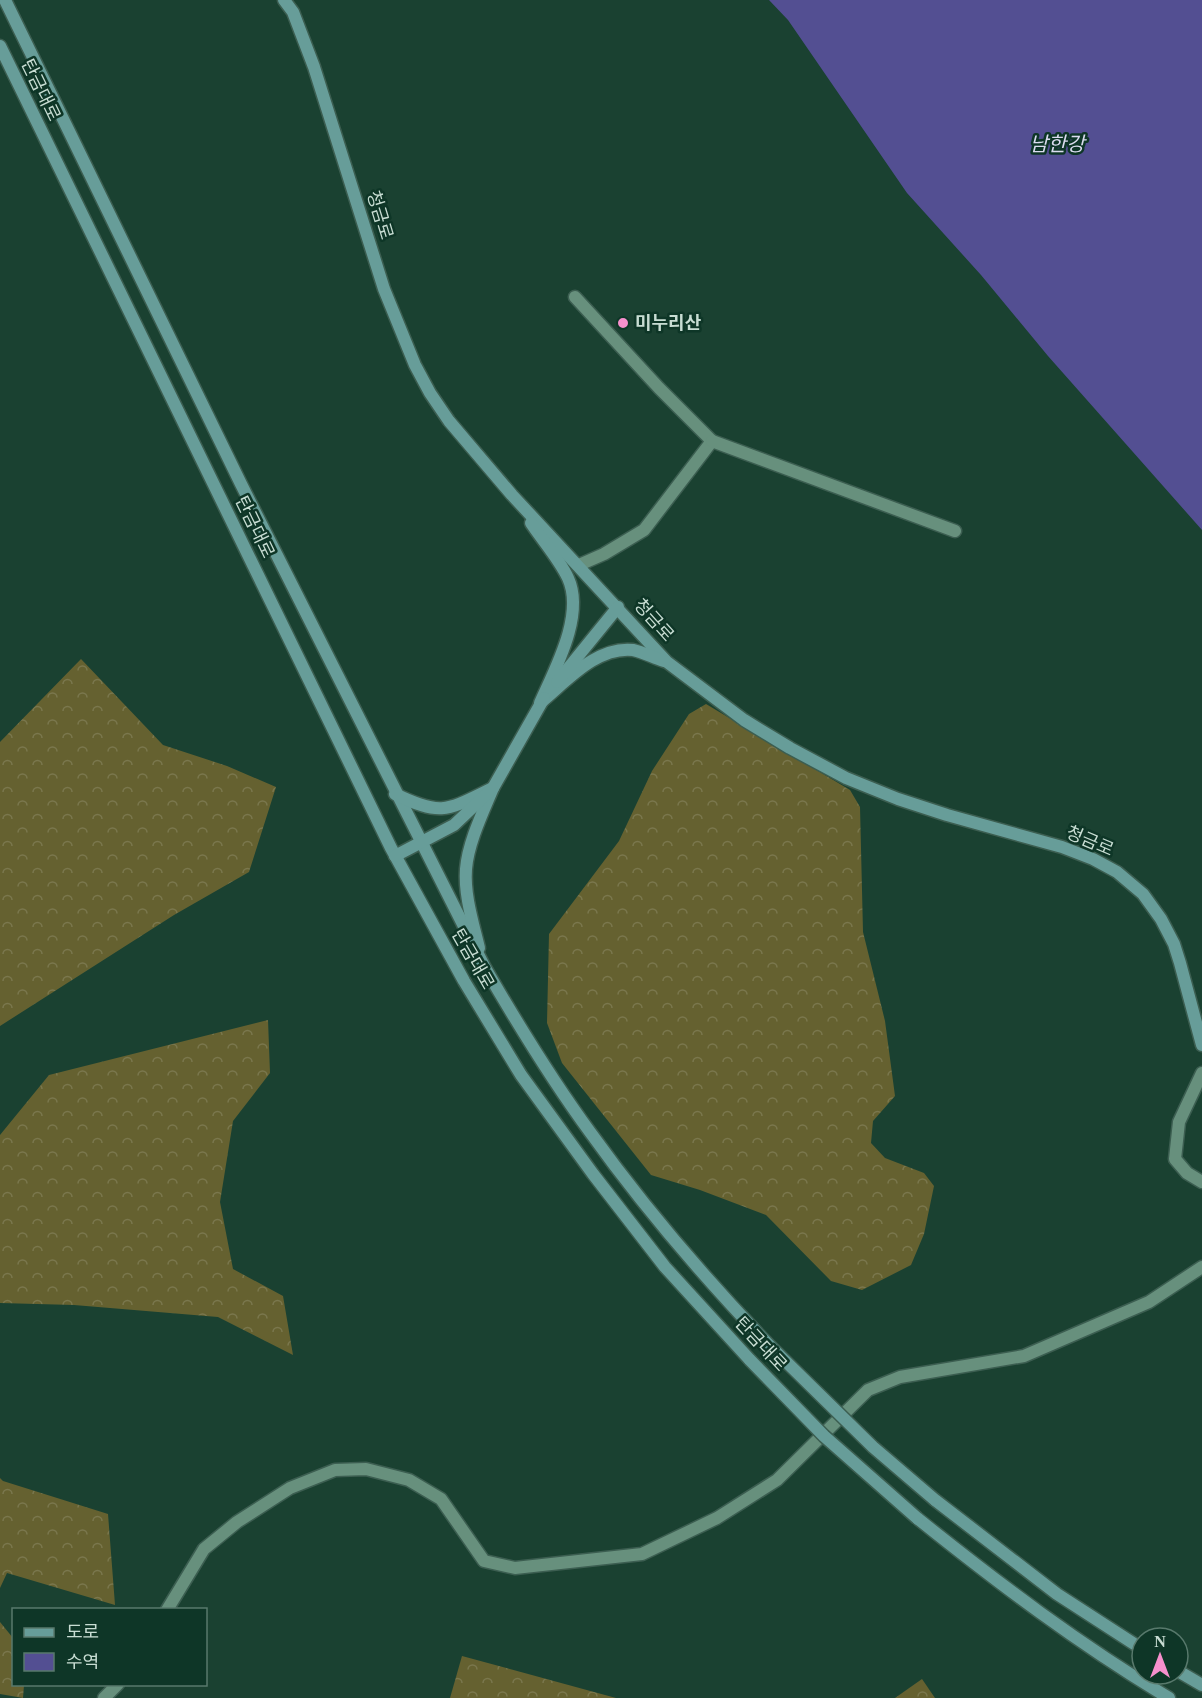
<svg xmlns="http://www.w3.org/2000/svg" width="1202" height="1698" font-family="'Times New Roman','Noto Sans KR',serif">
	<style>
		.forest { fill: url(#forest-crowns) }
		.water { fill: #534f92 }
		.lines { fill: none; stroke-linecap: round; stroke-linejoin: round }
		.street-casing { stroke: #3c5e51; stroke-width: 15 }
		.secondary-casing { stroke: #3c5e51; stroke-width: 15 }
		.street { stroke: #67907d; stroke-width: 12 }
		.secondary { stroke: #679d99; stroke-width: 12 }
		.secondary-bridge-casing { stroke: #3c5e51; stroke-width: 15; stroke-linecap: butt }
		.secondary-bridge { stroke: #679d99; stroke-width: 12 }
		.poi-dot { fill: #f790cd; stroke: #0e3627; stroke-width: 2 }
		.labels { text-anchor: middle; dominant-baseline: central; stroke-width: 5; stroke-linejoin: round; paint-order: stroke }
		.street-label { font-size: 18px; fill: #c8ddd3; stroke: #0e3627 }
		.poi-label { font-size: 18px; font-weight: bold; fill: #c8ddd3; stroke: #0e3627; text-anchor: start }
		.water-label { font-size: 20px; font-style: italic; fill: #dbdcf0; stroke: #0e3627 }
	</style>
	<defs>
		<pattern id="forest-crowns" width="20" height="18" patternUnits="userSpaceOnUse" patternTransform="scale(1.5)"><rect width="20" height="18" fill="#656130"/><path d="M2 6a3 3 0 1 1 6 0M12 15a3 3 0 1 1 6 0" fill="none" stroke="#7a774d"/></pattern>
	</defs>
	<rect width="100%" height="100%" fill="#1a4131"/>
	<g class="forest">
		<path d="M81,659L163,745L227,766L276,787L249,872L174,915L0,1026V742Z"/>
		<path d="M706,704L850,790L860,807L863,932L885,1021L895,1096L873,1121L871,1143L885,1158L924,1173L934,1186L924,1234L911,1265L862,1290L831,1281L766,1215L700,1190L651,1175L562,1063L547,1023L549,934L619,841L652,771L689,714Z"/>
		<path d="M268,1020L270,1073L233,1121L220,1202L233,1269L283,1296L293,1355L218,1317L74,1305L0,1303V1135L49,1075Z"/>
		<path d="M0,1478L3,1481L108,1514L115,1605L7,1573L0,1588Z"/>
		<path d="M0,1622L13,1638L14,1684L24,1685L23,1698L0,1694Z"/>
		<path d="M462,1656L616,1698H450Z"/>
		<path d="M922,1679L935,1698H895Z"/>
	</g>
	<path class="water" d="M769,0H1202V530L1048,356L981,275L907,193L788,20Z"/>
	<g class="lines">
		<defs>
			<g id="street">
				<path d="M575,297L659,388L712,441L644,530L604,554L579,565"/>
				<path d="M712,441L955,531"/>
				<path d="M1202,1073L1179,1122L1175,1159L1187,1173L1202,1182"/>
				<path d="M167,1610L204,1549L237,1522L290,1488L335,1470L366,1469L409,1480L441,1499L484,1561L515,1568L642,1554L717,1518L777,1480L868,1390L900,1377L1024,1356L1149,1302L1202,1267"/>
				<path d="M104,1698L118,1684"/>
			</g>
			<g id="secondary">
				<path d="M5,0L241,484L484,966C517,1023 551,1079 590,1132C643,1206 703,1276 766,1342"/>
				<path d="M284,0L293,12L314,67L384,289L415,365L430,393L449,421L512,495L667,662L744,720L790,748L846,778L898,799L947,815L1062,847L1093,859L1117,872L1143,894L1161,919L1174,944L1180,963L1202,1045"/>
				<path d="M0,46L391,848L464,981L521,1075L593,1174L665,1267L750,1360"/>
				<path d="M531,523C543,541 559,559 568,578C585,615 555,669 540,703C566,682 596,646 633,650C643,652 654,658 664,661"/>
				<path d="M557,682L618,607"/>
				<path d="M395,794C442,817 448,810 493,788C483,812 468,843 466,869C464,895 473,923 479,948"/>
				<path d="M395,856L454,825L493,788L544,698"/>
				<path d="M935,1500L1057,1594L1142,1649"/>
				<path d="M917,1518C998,1583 1080,1645 1169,1698"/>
				<path d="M1178,1671L1202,1685"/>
			</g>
		</defs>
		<use href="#street" class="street-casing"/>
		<use href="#secondary" class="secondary-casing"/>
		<use href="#street" class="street"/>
		<use href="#secondary" class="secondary"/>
		<defs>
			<g id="secondary-bridge">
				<path d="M766,1342L873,1447L935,1500"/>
				<path d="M750,1360L824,1436L917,1518"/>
			</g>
		</defs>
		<use href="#secondary-bridge" class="secondary-bridge-casing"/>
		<use href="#secondary-bridge" class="secondary-bridge"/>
	</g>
	<circle class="poi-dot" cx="623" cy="323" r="6"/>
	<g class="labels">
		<g class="street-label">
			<text transform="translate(41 90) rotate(64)">탄금대로</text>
			<text transform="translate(380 215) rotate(73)">청금로</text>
			<text transform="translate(255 527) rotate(64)">탄금대로</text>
			<text transform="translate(654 620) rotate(48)">청금로</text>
			<text transform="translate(1090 841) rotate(23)">청금로</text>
			<text transform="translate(473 959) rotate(60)">탄금대로</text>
			<text transform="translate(761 1344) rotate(47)">탄금대로</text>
		</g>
		<g class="poi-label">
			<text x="635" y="323">미누리산</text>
		</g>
		<g class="water-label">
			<text x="1057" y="144">남한강</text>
		</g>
	</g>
	<rect x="12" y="1608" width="195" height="78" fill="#0e3627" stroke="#58796c" stroke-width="1.5"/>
	<rect x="24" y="1628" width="30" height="9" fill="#679d99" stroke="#58796c" stroke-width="1.5"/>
	<text x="66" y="1638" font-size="18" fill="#c8ddd3">도로</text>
	<rect x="24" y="1653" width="30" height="18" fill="#534f92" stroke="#58796c" stroke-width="1.5"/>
	<text x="66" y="1668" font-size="18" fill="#c8ddd3">수역</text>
	<g transform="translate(1160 1656)"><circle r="28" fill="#0e3627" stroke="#58796c" stroke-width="1.5"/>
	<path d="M0-4.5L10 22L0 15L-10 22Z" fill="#f790cd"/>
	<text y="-9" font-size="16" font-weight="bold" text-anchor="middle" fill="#c8ddd3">N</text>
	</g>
</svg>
